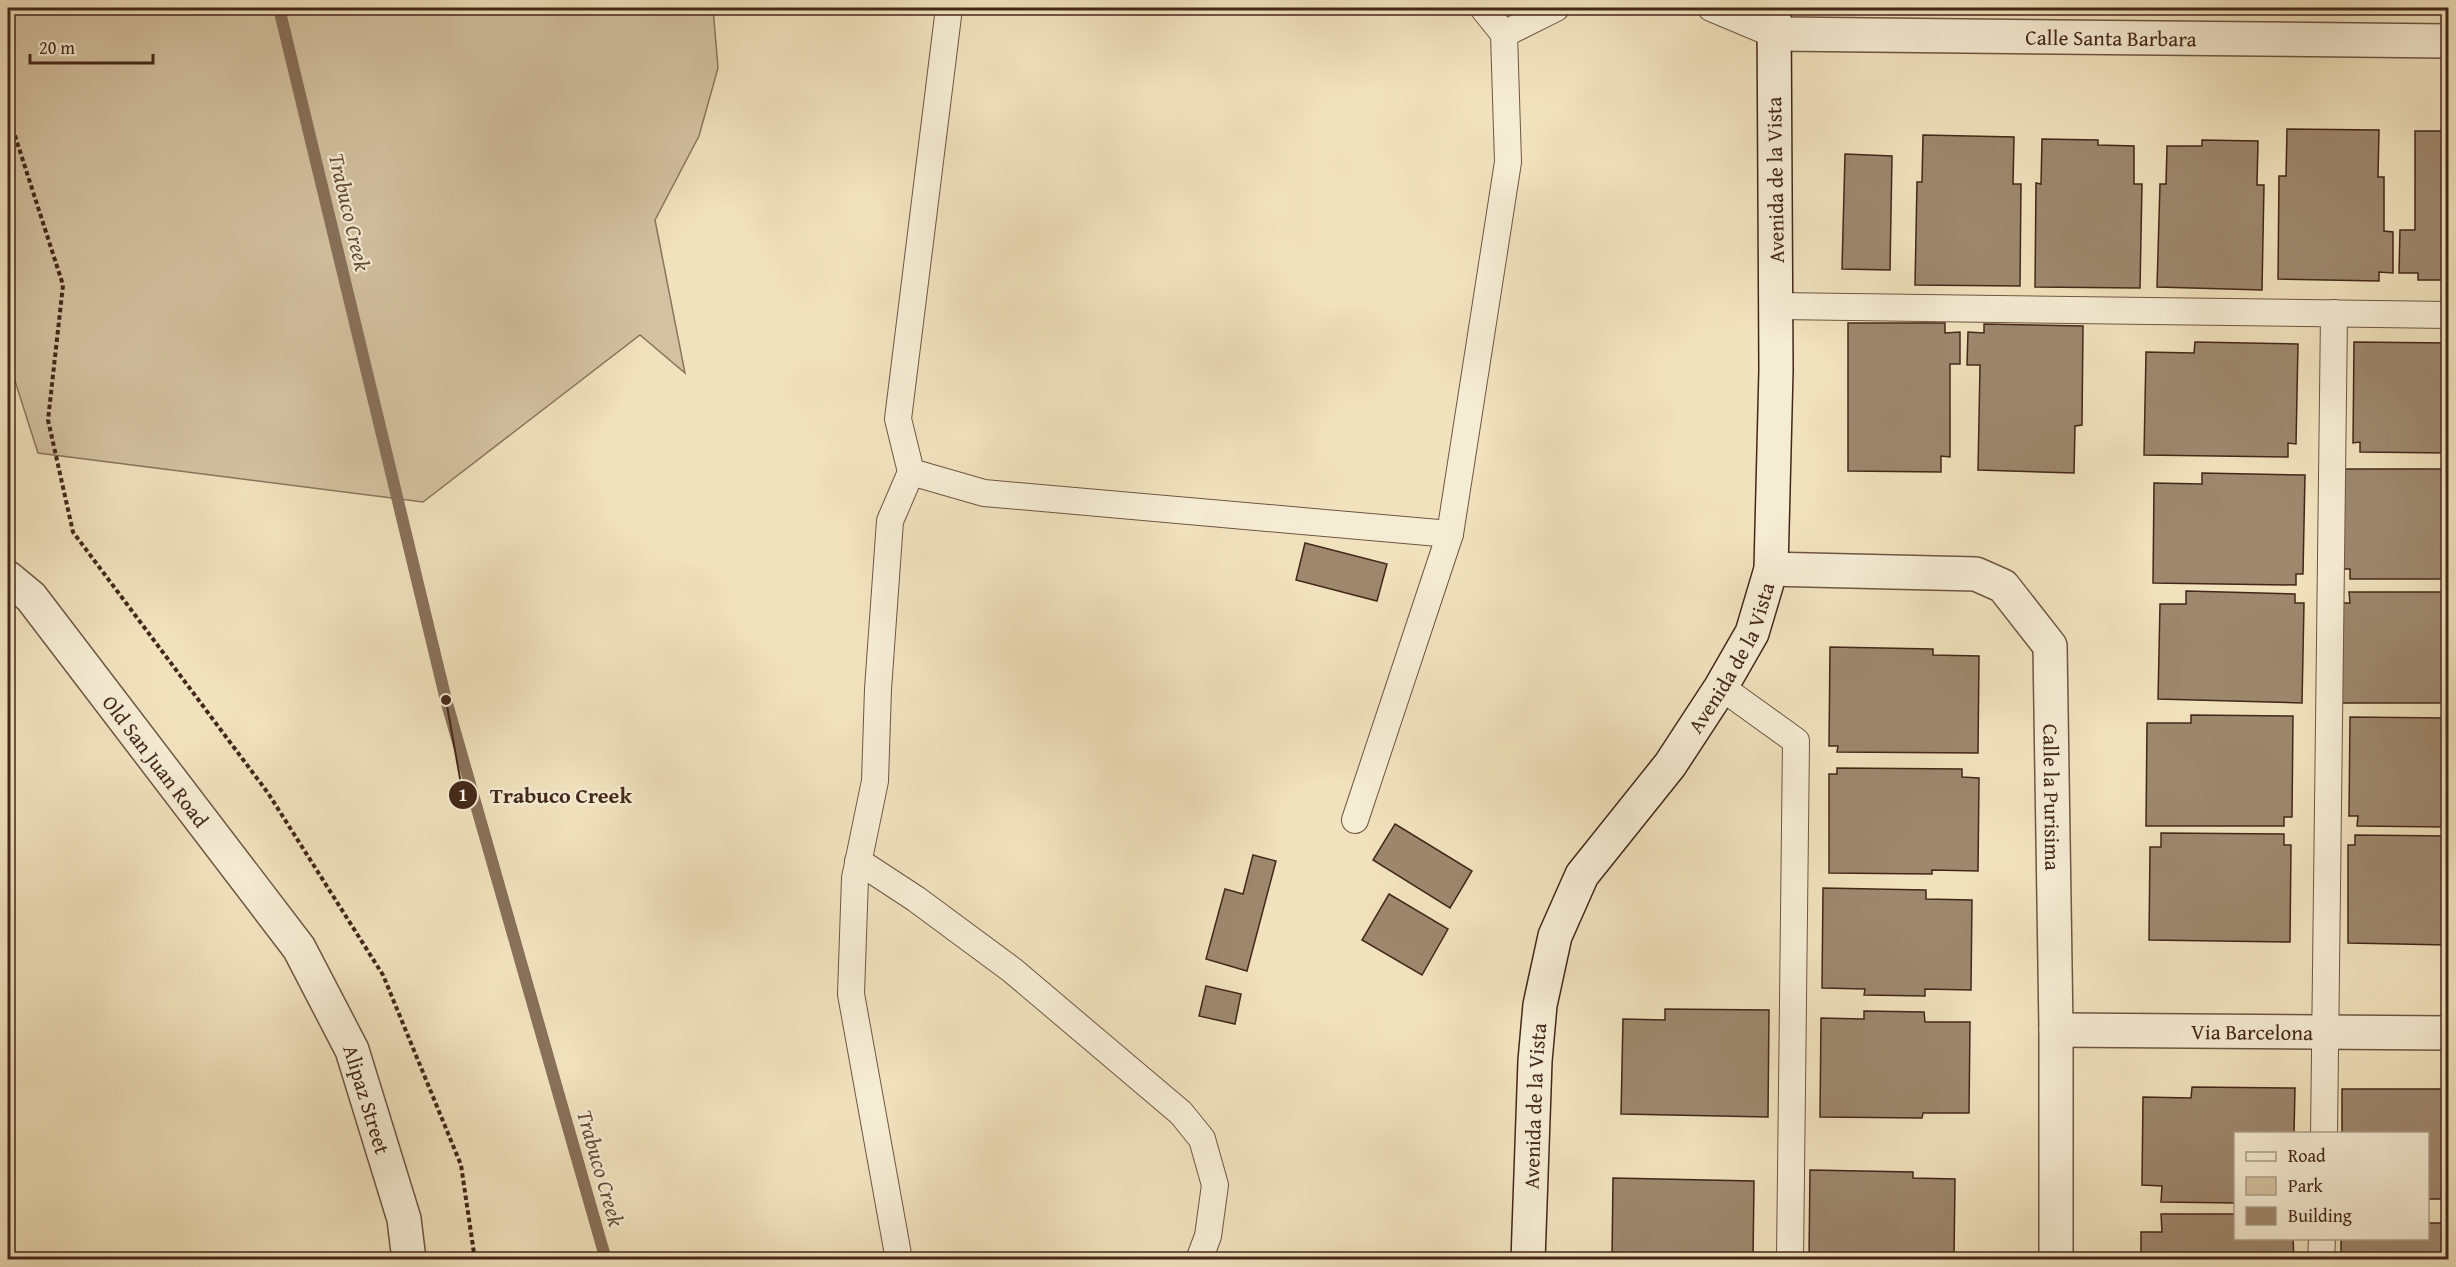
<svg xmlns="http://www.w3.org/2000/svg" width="2456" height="1267" font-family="'Gentium Book Plus',serif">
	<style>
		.green { fill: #d3c2a1; stroke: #8c745d; stroke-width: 1.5 }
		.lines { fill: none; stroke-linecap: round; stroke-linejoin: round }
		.stream { stroke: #88715a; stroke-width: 12 }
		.building { fill: #9d886e; stroke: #442719; stroke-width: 1.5 }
		.lane-casing { stroke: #6f5642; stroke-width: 28 }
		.street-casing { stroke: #6f5642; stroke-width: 36 }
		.secondary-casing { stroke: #442719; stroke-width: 36 }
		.path { stroke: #442719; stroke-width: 4; stroke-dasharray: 4.5 3; stroke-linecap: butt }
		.lane { stroke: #f5ecd4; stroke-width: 26 }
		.street { stroke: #f5ecd4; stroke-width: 33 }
		.secondary { stroke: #f5ecd4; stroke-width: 33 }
		.labels { text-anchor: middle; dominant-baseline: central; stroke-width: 4.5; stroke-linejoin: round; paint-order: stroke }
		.street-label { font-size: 21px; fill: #442719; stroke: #f5ecd4 }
		.water-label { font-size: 22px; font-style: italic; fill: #664c39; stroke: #f5ecd4 }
		.leader { fill: none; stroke: #442719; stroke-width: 2 }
		.callout-dot { fill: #442719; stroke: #f5ecd4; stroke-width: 2 }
		.mark-label { font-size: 18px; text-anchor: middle; font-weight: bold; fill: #fff }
		.callout-label { font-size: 22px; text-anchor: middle; font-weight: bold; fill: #442719; stroke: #f5ecd4; stroke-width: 4.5; stroke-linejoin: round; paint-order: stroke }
	</style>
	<rect width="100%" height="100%" fill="#f0e2bd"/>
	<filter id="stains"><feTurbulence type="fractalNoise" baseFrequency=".00333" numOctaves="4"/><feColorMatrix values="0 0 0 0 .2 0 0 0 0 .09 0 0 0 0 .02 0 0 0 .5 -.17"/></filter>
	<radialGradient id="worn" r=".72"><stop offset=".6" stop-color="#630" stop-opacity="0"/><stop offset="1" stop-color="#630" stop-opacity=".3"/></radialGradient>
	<path class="green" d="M8,8H713L718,68L699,136L655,220L685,373L640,335L423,502L38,453L8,359Z"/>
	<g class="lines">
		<path class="stream" d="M279,8L446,700L606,1260"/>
	</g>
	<g class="building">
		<path d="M2287,129L2379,130L2378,177H2384V231L2393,232V273L2379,272V281L2278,279L2279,176H2286Z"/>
		<path d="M2415,131H2448V280H2418V273H2399L2400,230H2415Z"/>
		<path d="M1923,135L2014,137L2013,184H2021L2020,286L1915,285L1917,182H1922Z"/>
		<path d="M2042,139L2098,140V145L2134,146V184H2142L2140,288L2035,287L2036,183L2041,184Z"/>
		<path d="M2202,140L2258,141L2257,185H2264L2262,290L2157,287L2160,184H2166L2167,146H2202Z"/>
		<path d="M1845,154L1892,156L1890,270L1842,269Z"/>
		<path d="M1848,323H1945V333L1960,332V364H1950V457L1941,456V472L1848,471Z"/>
		<path d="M1984,324L2083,326L2082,425L2075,426L2074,473L1978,470L1980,365H1967L1968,332L1984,333Z"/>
		<path d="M2195,342L2298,344L2296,444L2288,443V457L2144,455L2146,352L2194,353Z"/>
		<path d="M2354,342L2448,343V453L2360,452V442L2353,443Z"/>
		<path d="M2341,469H2447L2448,579H2350V569H2341Z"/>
		<path d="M2202,473L2305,475L2303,574H2296V585L2153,583L2154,483L2202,484Z"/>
		<path d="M1305,543L1387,564L1377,601L1296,580Z"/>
		<path d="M2186,591L2295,594V603H2304L2302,703L2158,699L2160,604H2186Z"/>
		<path d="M2349,592H2448V696H2444V703H2340V603H2350Z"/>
		<path d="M1830,647L1933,649V655L1979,656L1978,753L1837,752L1838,746H1829Z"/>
		<path d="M2191,715L2293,716L2292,817H2284V826H2146L2147,723H2191Z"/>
		<path d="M2350,717L2448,718V827L2357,826L2358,816H2349Z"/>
		<path d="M1837,768L1962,769V777L1979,778L1978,871L1932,870V874L1829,873V774H1837Z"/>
		<path d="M1395,824L1472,871L1450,908L1373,860Z"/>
		<path d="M2161,833L2284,834V845H2291L2290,942L2149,940L2150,847H2161Z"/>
		<path d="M2355,835L2448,836V945L2348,943V845H2355Z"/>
		<path d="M1253,855L1276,861L1247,971L1206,959L1225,889L1243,894Z"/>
		<path d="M1823,888L1926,890V899L1972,900L1971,990L1925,989V996L1864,995L1865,989L1822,988Z"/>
		<path d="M1389,894L1448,929L1422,975L1362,940Z"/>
		<path d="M1206,986L1241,994L1235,1024L1199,1016Z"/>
		<path d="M1665,1009L1769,1010L1768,1117L1621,1114L1623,1019L1665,1020Z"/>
		<path d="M1864,1011L1924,1012L1925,1022H1970L1969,1113H1923L1922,1118L1820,1117L1821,1018L1864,1019Z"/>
		<path d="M2192,1087L2295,1088L2294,1134H2236V1203L2161,1202L2162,1186L2142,1185L2143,1097L2191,1098Z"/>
		<path d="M2342,1089H2447L2448,1199H2428V1134H2342Z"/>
		<path d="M1810,1170L1913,1172V1178L1955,1179L1954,1260H1809Z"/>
		<path d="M1613,1178L1754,1181L1753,1260H1612Z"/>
		<path d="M2161,1214H2236V1238H2293L2294,1260H2141V1232H2162Z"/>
		<path d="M2428,1223H2448V1260H2341V1238H2428Z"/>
	</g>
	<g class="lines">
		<defs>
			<g id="lane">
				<path d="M949,8L898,419L911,472L984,493L1450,534"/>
				<path d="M1483,8L1504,34"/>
				<path d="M1711,8L1773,34"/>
				<path d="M1776,306L2448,315"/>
				<path d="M1721,687L1796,741L1790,1260"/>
				<path d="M1355,820L1450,534L1508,162L1504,34L1556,8"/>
				<path d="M858,861L916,899L1012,970L1181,1113L1202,1139L1215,1185L1208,1236L1199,1260"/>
				<path d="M2324,1134L2334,313"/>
				<path d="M899,1260L851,994L855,878L875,781L878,689L890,521L911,472"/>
				<path d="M2321,1260L2322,1238"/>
			</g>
			<g id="street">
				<path id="s1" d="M1773,34L2448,41"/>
				<path id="s2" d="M1771,569L1976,574L2003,586L2050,646L2056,1030V1260"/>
				<path id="s3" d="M8,578L31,597L299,948L352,1050L404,1219L409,1260"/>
				<path id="s4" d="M2056,1030L2448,1033"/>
			</g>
			<g id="secondary">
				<path id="s5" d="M1528,1260L1535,1061L1540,1005L1555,936L1582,875L1670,765L1721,687L1752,633L1771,569L1776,370L1774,8"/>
			</g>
		</defs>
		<use href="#lane" class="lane-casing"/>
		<use href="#street" class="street-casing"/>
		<use href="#secondary" class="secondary-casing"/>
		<path class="path" d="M8,114L63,285L48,420L73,532L268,793L383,975L461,1165L475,1260"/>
		<use href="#lane" class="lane"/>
		<use href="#street" class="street"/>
		<use href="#secondary" class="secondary"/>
	</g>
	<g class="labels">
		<g class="street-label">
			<text stroke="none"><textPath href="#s1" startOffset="338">Calle Santa Barbara</textPath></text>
			<text transform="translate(1775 180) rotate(-91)">Avenida de la Vista</text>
			<text stroke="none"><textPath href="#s5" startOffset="658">Avenida de la Vista</textPath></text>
			<text stroke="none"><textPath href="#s3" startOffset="236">Old San Juan Road</textPath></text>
			<text stroke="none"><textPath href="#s2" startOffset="462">Calle la Purisima</textPath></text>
			<text stroke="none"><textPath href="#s4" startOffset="196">Via Barcelona</textPath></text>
			<text stroke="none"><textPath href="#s3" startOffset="638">Alipaz Street</textPath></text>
			<text stroke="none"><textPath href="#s5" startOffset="154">Avenida de la Vista</textPath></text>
		</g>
		<g class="water-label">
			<text transform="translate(350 212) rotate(77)">Trabuco Creek</text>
			<text transform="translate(601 1168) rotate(74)">Trabuco Creek</text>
		</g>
	</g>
	<path class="leader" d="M446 700L463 795"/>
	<g class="callout-dot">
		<circle cx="446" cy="700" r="6"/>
		<circle cx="463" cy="795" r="15"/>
	</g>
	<g class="mark-label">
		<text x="463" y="801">1</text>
	</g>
	<g class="callout-label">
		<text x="561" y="803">Trabuco Creek</text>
	</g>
	<rect width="2456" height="1267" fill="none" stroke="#f0e2bd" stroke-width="30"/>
	<rect x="9" y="9" width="2438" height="1249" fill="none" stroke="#442719" stroke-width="3"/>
	<rect x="15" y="15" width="2426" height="1237" fill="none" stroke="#442719" stroke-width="1.5"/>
	<rect x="2234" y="1132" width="195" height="108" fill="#f5ecd4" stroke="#ae9d89" stroke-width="1.5"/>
	<rect x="2246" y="1152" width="30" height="9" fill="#f5ecd4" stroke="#ae9d89" stroke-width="1.5"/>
	<text x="2288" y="1162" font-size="18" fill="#442719">Road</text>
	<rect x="2246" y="1177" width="30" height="18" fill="#d3c2a1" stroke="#ae9d89" stroke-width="1.5"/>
	<text x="2288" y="1192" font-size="18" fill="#442719">Park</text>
	<rect x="2246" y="1207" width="30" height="18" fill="#9d886e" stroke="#ae9d89" stroke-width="1.5"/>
	<text x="2288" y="1222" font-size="18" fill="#442719">Building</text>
	<path d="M30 54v9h123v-9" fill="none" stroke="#442719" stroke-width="3"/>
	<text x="39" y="54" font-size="18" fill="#442719" stroke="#f5ecd4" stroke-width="4.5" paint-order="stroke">20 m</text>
	<rect width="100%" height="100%" filter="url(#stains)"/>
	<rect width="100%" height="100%" fill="url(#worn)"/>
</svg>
